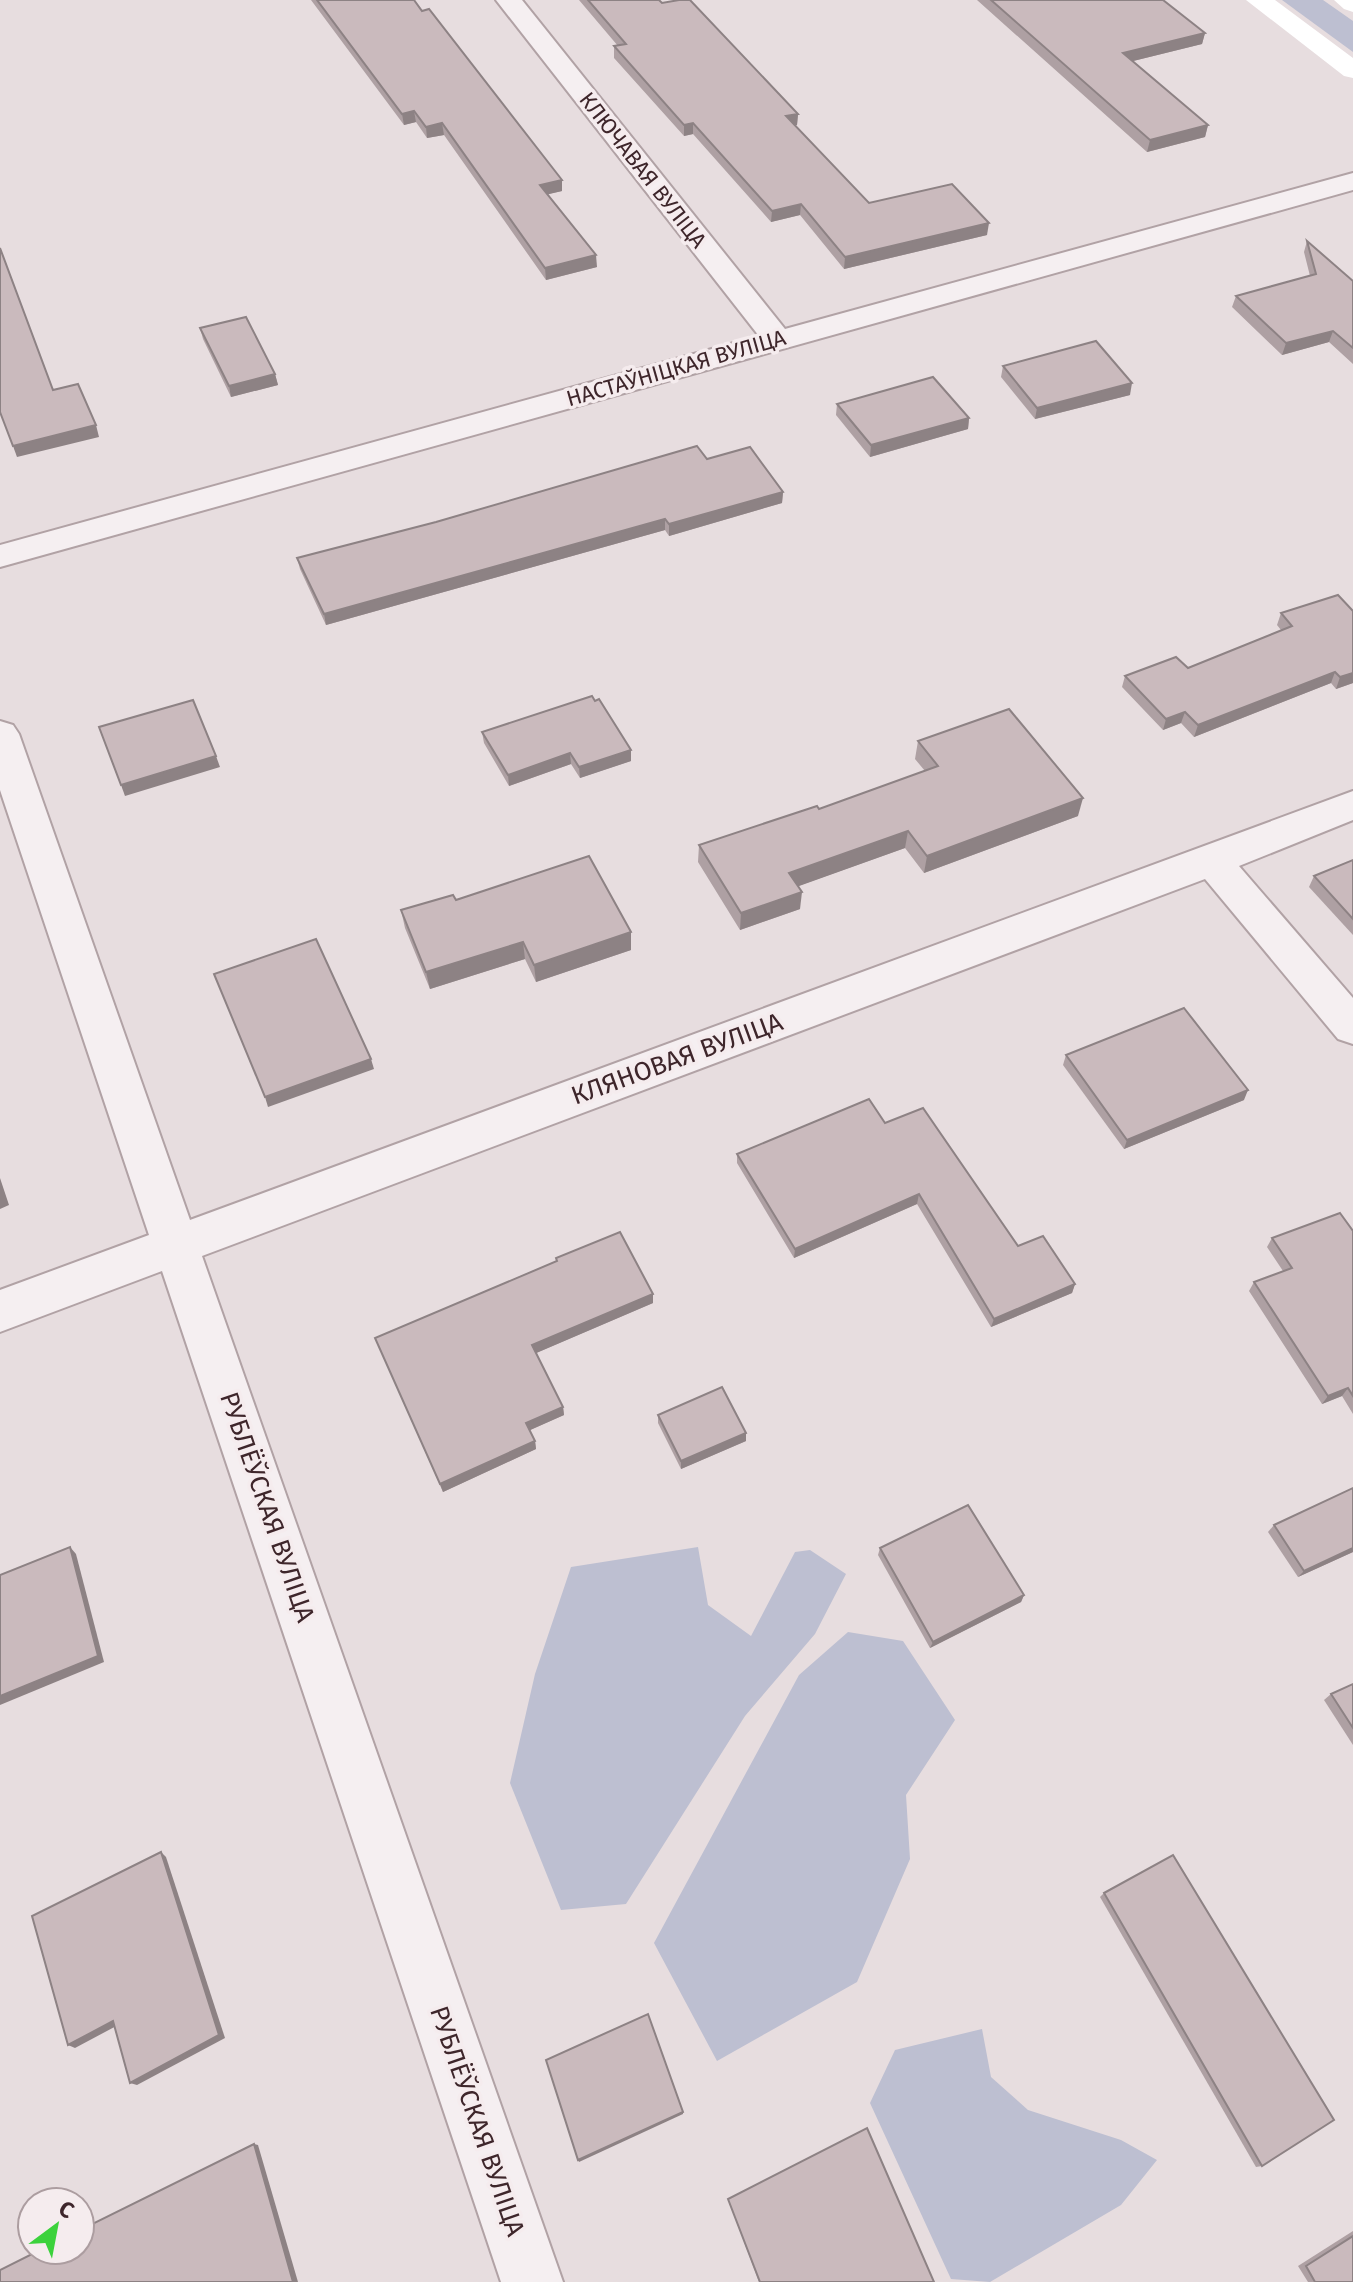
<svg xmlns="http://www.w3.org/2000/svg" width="1353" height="2282" font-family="'Fira Sans',sans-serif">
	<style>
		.green { fill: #bdbfd1 }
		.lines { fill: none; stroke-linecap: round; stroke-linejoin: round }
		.street-casing { stroke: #b1a2a5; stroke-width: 4 }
		.street { fill: #f5eff1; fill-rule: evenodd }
		.secondary { fill: #fff; fill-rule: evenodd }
		.wall { fill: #aea0a3 }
		.shaded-wall { fill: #8d8284 }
		.building { fill: #cababd; stroke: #8d8284; stroke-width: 2 }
		.labels { text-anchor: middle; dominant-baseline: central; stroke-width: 7; stroke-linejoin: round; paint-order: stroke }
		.far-street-label { font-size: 22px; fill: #3e262b; stroke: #f5ecee }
		.street-label { font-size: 26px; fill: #3e262b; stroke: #f5ecee }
	</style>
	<rect width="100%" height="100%" fill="#e7dddf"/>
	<g class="green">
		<path d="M1282,0H1323L1353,21V52Z"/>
		<path d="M698,1547L708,1605L751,1636L795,1552L810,1550L846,1574L815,1634L745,1716L626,1904L561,1910L510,1783L535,1674L571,1567Z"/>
		<path d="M848,1632L903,1641L955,1720L906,1795L910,1859L857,1982L717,2061L654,1943L799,1675Z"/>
		<path d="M982,2029L991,2077L1028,2110L1121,2140L1157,2160L1121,2205L990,2282L951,2279L870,2103L895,2050Z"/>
	</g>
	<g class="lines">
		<defs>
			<g id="street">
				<path d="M496,0H522L785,329L1353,173V190L0,567V545L759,336Z"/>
				<path d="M0,721L13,725L19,734L190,1220L1353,791V820L1239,866L1353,998V1044L1338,1039L1205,879L202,1256L563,2282H501L162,1271L0,1332V1290L149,1235L0,790Z"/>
			</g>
		</defs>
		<use href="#street" class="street-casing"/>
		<use href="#street" class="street"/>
		<g class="secondary">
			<path d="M1246,0H1275L1353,58V78L1344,76Z"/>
			<path d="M1334,0H1353V12L1344,9Z"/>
		</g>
	</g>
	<g class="wall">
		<path d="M311,0H414L562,180V191L548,194L597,267L546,280L444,135L427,138L416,122L404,125Z"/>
		<path d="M579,0H659L798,114L797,125H795L869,203L987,235L844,269L800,215L771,222L693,134L684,136L614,58V46H618Z"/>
		<path d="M977,0H1163L1205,33L1202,44L1133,61L1208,125L1205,137L1147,152Z"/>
		<path d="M1307,241L1353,281V364L1329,342L1282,355L1232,307L1236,296L1310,276L1304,252Z"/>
		<path d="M200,328L275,374L278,385L231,397L203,339Z"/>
		<path d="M1003,366L1130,395L1035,419L1001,377Z"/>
		<path d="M837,404L969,418L968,429L870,457L836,415Z"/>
		<path d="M707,459L783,492L782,503L669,536L665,530L326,625L300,569L297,558Z"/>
		<path d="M1281,613L1353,683L1336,689L1331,683L1194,737L1181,723L1163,730L1122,687L1125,676L1188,668L1281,630L1277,625Z"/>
		<path d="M482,732L631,750V761L580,778L571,764L509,786L484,743Z"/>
		<path d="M918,741L1078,816L924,873L905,848L798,886L800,909L740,930L698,862L699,845L819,809L925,771L915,759Z"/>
		<path d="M1353,860V935L1309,887L1314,876Z"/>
		<path d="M456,900L631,950L536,982L525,959L430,989L405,928L401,910Z"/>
		<path d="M1066,1055L1244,1100L1124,1149L1063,1065Z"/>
		<path d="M885,1123L1018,1246L1075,1284L1072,1293L991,1327L917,1204L794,1258L737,1163V1154Z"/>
		<path d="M1353,1231V1414L1342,1396L1322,1404L1249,1291L1254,1282L1283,1271L1267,1247L1272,1238Z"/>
		<path d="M556,1258L653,1294V1303L536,1353L563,1407L564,1415L530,1430L535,1441L536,1449L443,1492L375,1338L556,1261Z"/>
		<path d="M658,1415L746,1433V1441L681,1469L658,1423Z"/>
		<path d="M1353,1488V1552L1298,1577L1268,1532L1274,1525Z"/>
		<path d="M880,1548L1024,1595L1021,1602L930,1648L878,1555Z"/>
		<path d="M1353,1684V1745L1324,1700L1331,1694Z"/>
		<path d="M1104,1893L1262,2166L1256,2167L1100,1897Z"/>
		<path d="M728,2199L934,2282H759Z"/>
		<path d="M1353,2231V2282H1308L1298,2266Z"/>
	</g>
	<g class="shaded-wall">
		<path d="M1205,33L1202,44L1121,64L1123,53Z"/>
		<path d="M414,111L416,122L404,125L402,114Z"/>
		<path d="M798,114L797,125L785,128L786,116Z"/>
		<path d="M442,123L444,135L427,138L426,127Z"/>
		<path d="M693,123V134L684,136V125Z"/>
		<path d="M1208,125L1205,137L1147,152L1150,140Z"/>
		<path d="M562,180V191L541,196L540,185Z"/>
		<path d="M801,204L800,215L771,222L772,211Z"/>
		<path d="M989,223L987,235L844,269L845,257Z"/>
		<path d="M596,255L597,267L546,280L545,268Z"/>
		<path d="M1333,331L1329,342L1282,355L1286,343Z"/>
		<path d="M275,374L278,385L231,397L229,386Z"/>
		<path d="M1132,383L1130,395L1035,419L1037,408Z"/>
		<path d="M969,418L968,429L870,457L871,445Z"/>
		<path d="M96,425L99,437L17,457L13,446Z"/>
		<path d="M783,492L782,503L669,536V524Z"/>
		<path d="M665,519V530L326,625L324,614Z"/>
		<path d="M1335,672L1331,683L1194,737L1198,725Z"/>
		<path d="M1353,673V683L1336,689L1340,677Z"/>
		<path d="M1185,712L1181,723L1163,730L1166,719Z"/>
		<path d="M631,750V761L580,778L579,767Z"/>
		<path d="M570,753L571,764L509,786L508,775Z"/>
		<path d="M216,756L220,767L125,796L121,785Z"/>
		<path d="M1083,798L1078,816L924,873L927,856Z"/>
		<path d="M908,831L905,848L788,890L789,873Z"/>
		<path d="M802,892L800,909L740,930L741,913Z"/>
		<path d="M631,932V950L536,982L534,965Z"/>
		<path d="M523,942L525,959L430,989L426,972Z"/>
		<path d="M371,1059L374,1069L268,1107L265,1097Z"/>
		<path d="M1248,1090L1244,1100L1124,1149L1127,1140Z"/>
		<path d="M0,1178L9,1205L0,1209Z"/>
		<path d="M919,1194L917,1204L794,1258L795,1249Z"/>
		<path d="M1075,1284L1072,1293L991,1327L994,1319Z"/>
		<path d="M653,1294V1303L534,1354L532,1345Z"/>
		<path d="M1348,1388L1342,1396L1322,1404L1328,1396Z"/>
		<path d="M563,1407L564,1415L528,1431L526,1423Z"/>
		<path d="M746,1433V1441L681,1469V1461Z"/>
		<path d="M535,1441L536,1449L443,1492L440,1484Z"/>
		<path d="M70,1547L76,1554L104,1662L0,1705V1696Z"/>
		<path d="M1353,1548V1552L1298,1577L1304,1571Z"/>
		<path d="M1024,1595L1021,1602L930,1648L933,1642Z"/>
		<path d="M161,1852L166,1857L225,2038L137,2085L130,2083Z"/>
		<path d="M113,2021L120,2024L75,2048L68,2045Z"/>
		<path d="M683,2112V2114L579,2162L578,2160Z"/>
		<path d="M254,2144L258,2145L298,2282H293Z"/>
	</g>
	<g class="building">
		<path d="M317,0H414L422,11L429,9L562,180L540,185L596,255L545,268L442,123L426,127L414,111L402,114Z"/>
		<path d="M588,0H659L662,3L679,0H690L798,114L786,116L869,203L952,184L989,223L845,257L801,204L772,211L693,123L684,125L614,46L626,44Z"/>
		<path d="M991,0H1163L1205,33L1123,53L1208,125L1150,140Z"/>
		<path d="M1307,241L1353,281V348L1333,331L1286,343L1236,296L1316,274Z"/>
		<path d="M0,248L53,390L78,384L96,425L13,446L0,412Z"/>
		<path d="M246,317L275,374L229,386L200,328Z"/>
		<path d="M1096,341L1132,383L1037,408L1003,366Z"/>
		<path d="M933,377L969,418L871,445L837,404Z"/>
		<path d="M697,446L707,459L750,447L783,492L669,524L665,519L324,614L297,558L436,522Z"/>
		<path d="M1338,595L1353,611V673L1340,677L1335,672L1198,725L1185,712L1166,719L1125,676L1176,657L1188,668L1292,626L1281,613Z"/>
		<path d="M592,696L595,701L599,699L631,750L579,767L570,753L508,775L482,732Z"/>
		<path d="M193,700L216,756L121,785L99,727Z"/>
		<path d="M1009,709L1083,798L927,856L908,831L789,873L802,892L741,913L699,845L817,806L819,809L938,766L918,741Z"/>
		<path d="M589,856L631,932L534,965L523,942L426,972L401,910L453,895L456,900Z"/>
		<path d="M1353,860V919L1314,876Z"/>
		<path d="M316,939L371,1059L265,1097L214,974Z"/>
		<path d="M1184,1008L1248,1090L1127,1140L1066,1055Z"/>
		<path d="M869,1099L885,1123L923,1108L1018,1246L1043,1236L1075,1284L994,1319L919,1194L795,1249L737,1154Z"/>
		<path d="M1340,1213L1353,1231V1396L1348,1388L1328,1396L1254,1282L1292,1268L1272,1238Z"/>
		<path d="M620,1232L653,1294L532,1345L563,1407L526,1423L535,1441L440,1484L375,1338L557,1261L556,1258Z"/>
		<path d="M722,1387L746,1433L681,1461L658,1415Z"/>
		<path d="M1353,1488V1548L1304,1571L1274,1525Z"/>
		<path d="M968,1505L1024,1595L933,1642L880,1548Z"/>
		<path d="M70,1547L98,1656L0,1696V1575Z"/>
		<path d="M1353,1684V1728L1331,1694Z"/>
		<path d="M161,1852L219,2035L130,2083L113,2021L68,2045L32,1916Z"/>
		<path d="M1173,1855L1334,2120L1262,2166L1104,1893Z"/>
		<path d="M648,2014L683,2112L578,2160L546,2060Z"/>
		<path d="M867,2128L934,2282H760L728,2199Z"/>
		<path d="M254,2144L293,2282H0V2270L40,2250H80V2230Z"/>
		<path d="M1353,2236V2282H1315L1306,2266Z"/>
	</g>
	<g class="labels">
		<g class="far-street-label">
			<text transform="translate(643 170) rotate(52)">КЛЮЧАВАЯ ВУЛІЦА</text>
			<text transform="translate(676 368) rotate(-16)">НАСТАЎНІЦКАЯ ВУЛІЦА</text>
		</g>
		<g class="street-label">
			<text transform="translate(677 1059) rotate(-20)">КЛЯНОВАЯ ВУЛІЦА</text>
			<text transform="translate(267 1507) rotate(71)">РУБЛЁЎСКАЯ ВУЛІЦА</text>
			<text transform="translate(477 2121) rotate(71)">РУБЛЁЎСКАЯ ВУЛІЦА</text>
		</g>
	</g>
	<g transform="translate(56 2226) rotate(32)"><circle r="38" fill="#f5ecee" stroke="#ac9da0" stroke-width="2"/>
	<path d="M0-6L14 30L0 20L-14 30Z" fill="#3cd23c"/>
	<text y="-12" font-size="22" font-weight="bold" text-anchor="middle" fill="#3e262b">С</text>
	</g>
</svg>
